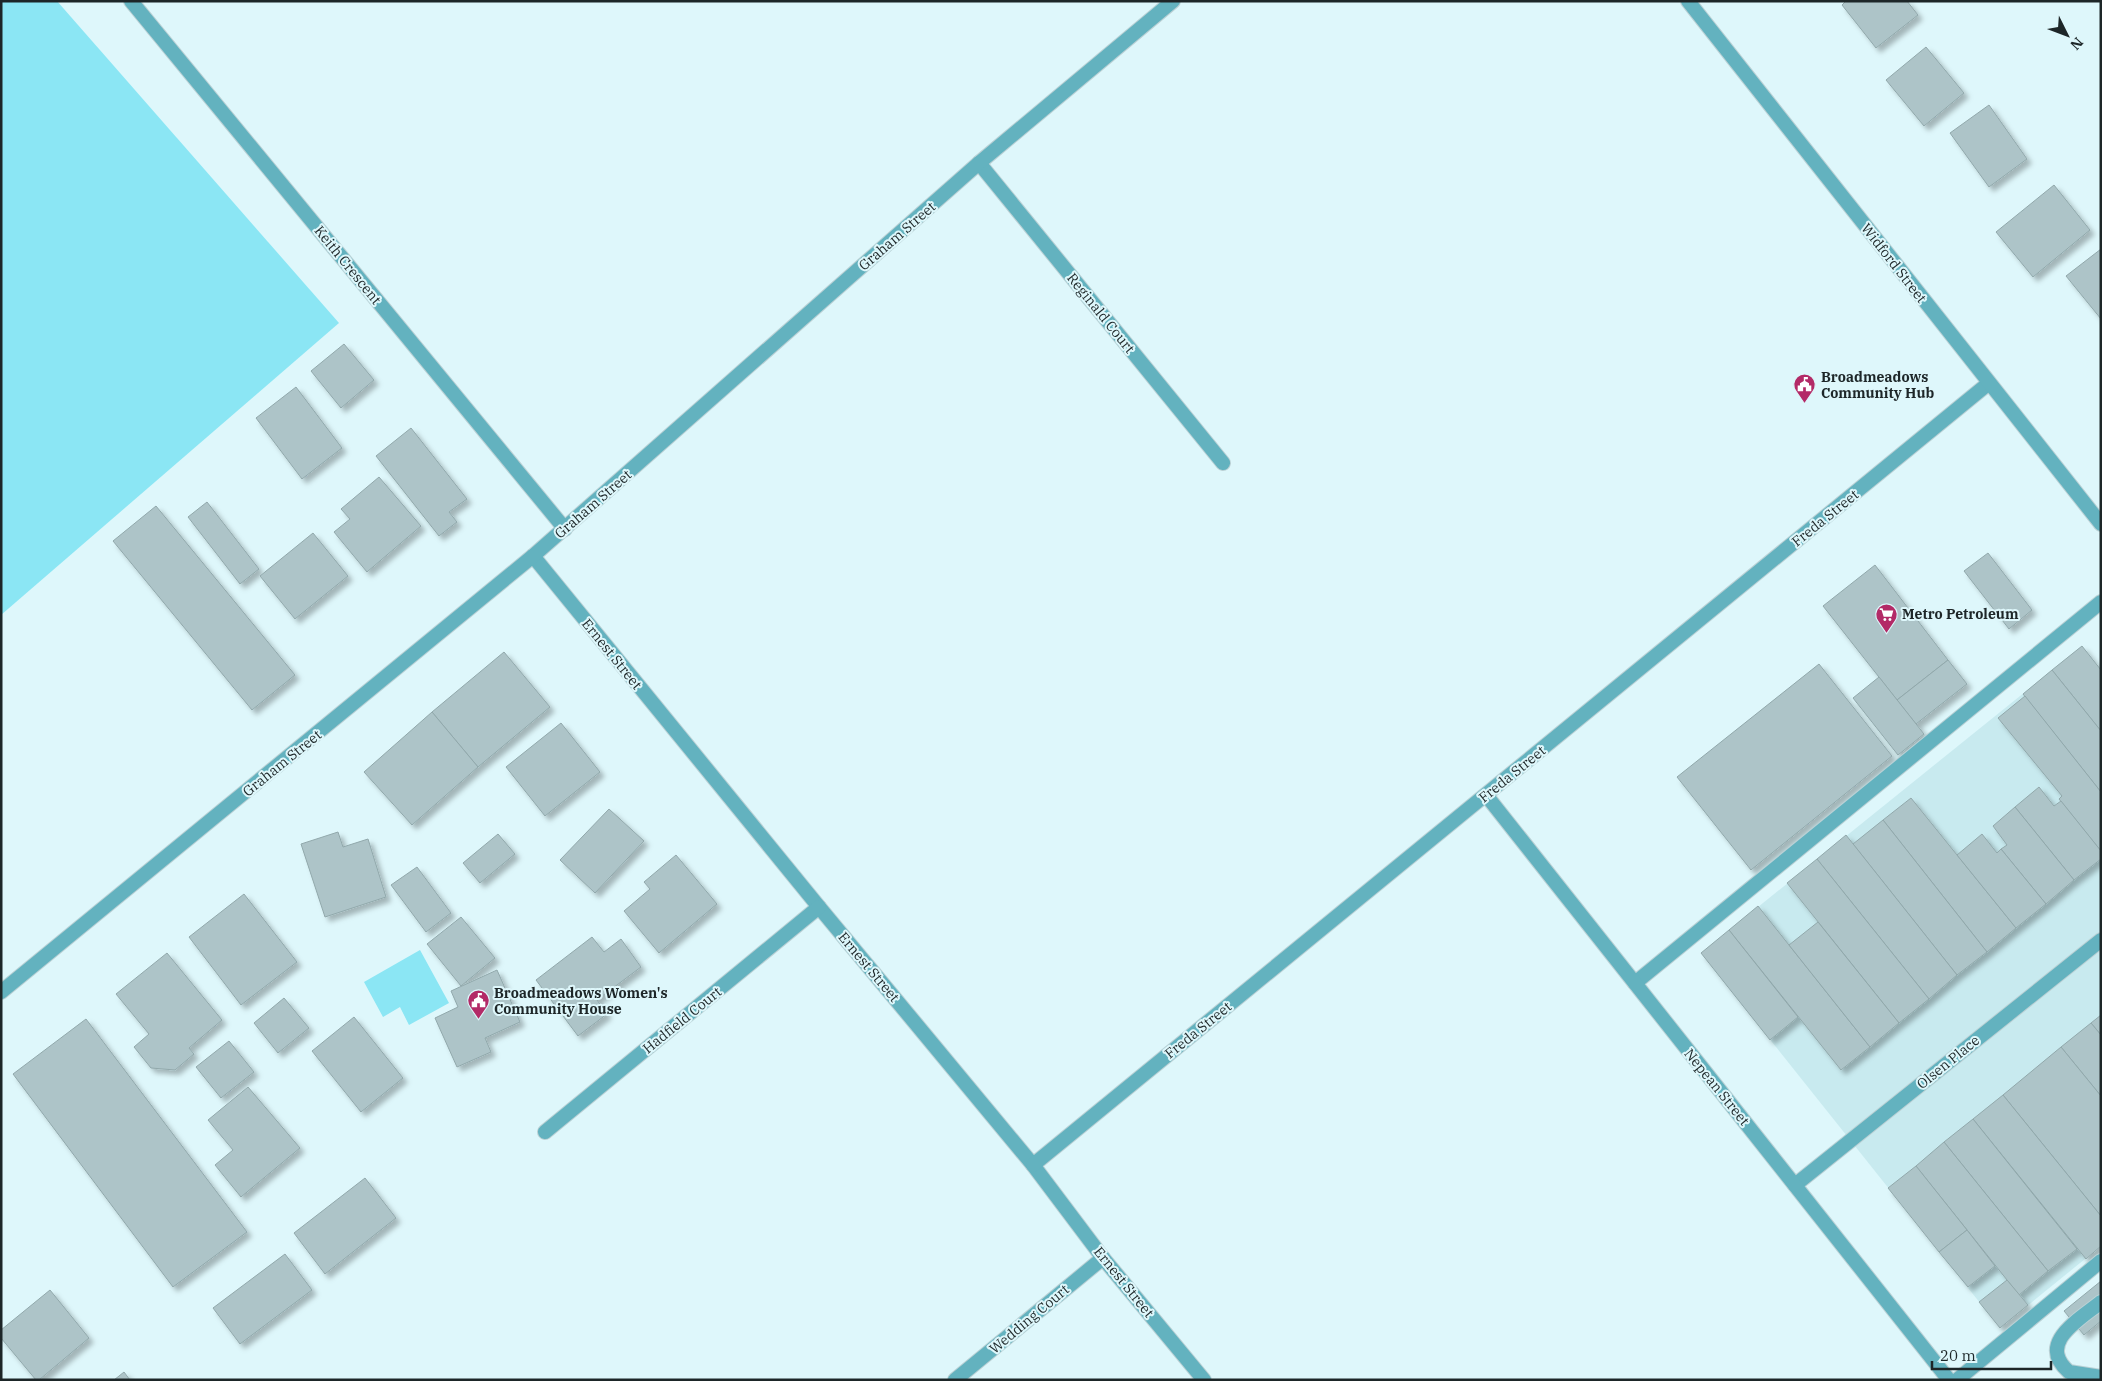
<svg xmlns="http://www.w3.org/2000/svg" width="2102" height="1381" font-family="'IBM Plex Serif',serif">
	<style>
		.built { fill: #c8eaef }
		.green { fill: #8be6f4 }
		.building { fill: #adc4c8; stroke: #91a8ab; filter: url(#shadow) }
		.lines { fill: none; stroke-linecap: round; stroke-linejoin: round }
		.service-casing { stroke: #bbd1d5; stroke-width: 16 }
		.pedestrian-casing { stroke: #bbd1d5; stroke-width: 16 }
		.minor-casing { stroke: #bbd1d5; stroke-width: 16 }
		.tertiary-casing { stroke: #bbd1d5; stroke-width: 16 }
		.service { stroke: #63b2bf; stroke-width: 14 }
		.pedestrian { stroke: #63b2bf; stroke-width: 14 }
		.minor { stroke: #63b2bf; stroke-width: 14 }
		.tertiary { stroke: #63b2bf; stroke-width: 14 }
		.labels { text-anchor: middle; dominant-baseline: central; stroke-width: 4; stroke-linejoin: round; paint-order: stroke }
		.street-label { font-size: 14px; fill: #1d2628; stroke: #def7fb }
		.poi-label { font-size: 14px; font-weight: bold; fill: #1d2628; stroke: #def7fb; text-anchor: start }
	</style>
	<defs>
		<filter id="shadow"><feDropShadow dx="4.5" dy="4.5" stdDeviation="2.5" flood-color="#0004"/></filter>
	</defs>
	<rect width="100%" height="100%" fill="#def7fb"/>
	<path class="built" d="M2082,646L2101,670V1246L2000,1328L1701,953Z"/>
	<g class="green">
		<path d="M1,1H57L339,323L1,615Z"/>
		<path d="M420,950L449,1003L409,1025L400,1007L383,1017L364,982Z"/>
	</g>
	<g class="building">
		<path d="M1846,1H1907L1918,15L1876,48L1842,5Z"/>
		<path d="M1926,47L1964,93L1924,126L1886,80Z"/>
		<path d="M1989,105L2027,159L1989,187L1950,133Z"/>
		<path d="M2054,185L2090,230L2033,277L1996,232Z"/>
		<path d="M2101,249V319L2066,276Z"/>
		<path d="M344,344L374,380L341,408L311,371Z"/>
		<path d="M296,387L342,448L302,479L256,418Z"/>
		<path d="M411,428L467,499L449,512L457,522L439,536L376,456Z"/>
		<path d="M379,477L421,526L367,572L334,532L350,519L341,509Z"/>
		<path d="M207,502L259,569L240,584L188,517Z"/>
		<path d="M156,506L295,675L252,710L113,541Z"/>
		<path d="M313,533L348,576L295,619L260,576Z"/>
		<path d="M1988,553L2032,610L2009,629L1964,571Z"/>
		<path d="M1875,565L1948,660L1897,700L1823,606Z"/>
		<path d="M2082,646L2101,670V731L2052,670Z"/>
		<path d="M504,652L550,707L478,767L432,712Z"/>
		<path d="M1948,660L1967,684L1916,724L1897,700Z"/>
		<path d="M1819,664L1892,756L1751,870L1677,777Z"/>
		<path d="M2052,670L2101,731V792L2023,694Z"/>
		<path d="M1879,677L1924,734L1898,755L1853,698Z"/>
		<path d="M2025,696L2101,792V851L2059,799L2062,796L1998,718Z"/>
		<path d="M432,712L478,767L412,825L364,772Z"/>
		<path d="M561,723L600,772L545,816L506,767Z"/>
		<path d="M2039,787L2054,806L2061,801L2101,851V859L2074,880L2015,807Z"/>
		<path d="M1911,798L2016,928L1987,952L1883,820Z"/>
		<path d="M2015,807L2074,880L2046,904L2001,849L2007,845L1993,826Z"/>
		<path d="M609,809L644,841L595,893L560,860Z"/>
		<path d="M1883,820L1987,952L1957,975L1853,844Z"/>
		<path d="M338,832L343,847L368,839L386,897L325,917L301,844Z"/>
		<path d="M498,834L515,854L480,883L463,863Z"/>
		<path d="M1982,834L1997,853L2001,849L2046,904L2016,928L1957,855Z"/>
		<path d="M1846,835L1957,975L1929,999L1817,859Z"/>
		<path d="M676,855L717,904L659,953L624,911L650,889L644,882Z"/>
		<path d="M1817,859L1929,999L1899,1023L1787,883Z"/>
		<path d="M417,867L451,913L426,932L391,885Z"/>
		<path d="M244,894L297,962L241,1005L189,937Z"/>
		<path d="M1758,906L1870,1047L1841,1070L1729,930Z"/>
		<path d="M461,917L495,958L461,986L427,944Z"/>
		<path d="M1818,922L1899,1023L1870,1047L1789,945Z"/>
		<path d="M1729,930L1798,1017L1770,1040L1701,953Z"/>
		<path d="M592,937L604,952L621,939L641,967L597,1000L607,1014L578,1036L536,980Z"/>
		<path d="M167,953L222,1020L189,1048L194,1054L175,1070L151,1068L134,1047L149,1034L116,994Z"/>
		<path d="M497,970L520,1022L485,1038L491,1052L457,1067L435,1018L458,1007L451,991Z"/>
		<path d="M284,998L309,1028L278,1053L254,1023Z"/>
		<path d="M2101,1015V1035L2091,1023Z"/>
		<path d="M354,1017L403,1078L361,1112L312,1051Z"/>
		<path d="M86,1019L247,1232L173,1287L13,1074Z"/>
		<path d="M2091,1023L2101,1035V1096L2061,1047Z"/>
		<path d="M229,1041L254,1072L221,1098L196,1067Z"/>
		<path d="M2061,1047L2101,1096V1216L2003,1095Z"/>
		<path d="M248,1087L300,1148L241,1197L215,1165L233,1150L208,1120Z"/>
		<path d="M2003,1095L2101,1216V1246L2086,1259L1973,1119Z"/>
		<path d="M1973,1119L2077,1249L2048,1271L1944,1142Z"/>
		<path d="M1944,1142L2048,1271L2019,1295L1916,1166Z"/>
		<path d="M1916,1166L1967,1230L1939,1252L1888,1188Z"/>
		<path d="M365,1178L396,1218L325,1274L294,1233Z"/>
		<path d="M1967,1230L1995,1266L1968,1287L1939,1252Z"/>
		<path d="M285,1254L312,1290L240,1344L213,1308Z"/>
		<path d="M2007,1280L2028,1305L2000,1328L1979,1302Z"/>
		<path d="M2101,1281V1321L2084,1335L2064,1311Z"/>
		<path d="M50,1290L89,1338L39,1380H36L1,1338V1330Z"/>
		<path d="M124,1372L130,1380H114Z"/>
	</g>
	<g class="lines">
		<defs>
			<g id="service">
				<path d="M1635,983L2101,602"/>
				<path d="M2101,1302C2079,1320 2036,1343 2069,1372L2101,1377"/>
				<path d="M1957,1380L2101,1261"/>
			</g>
			<path id="pedestrian" d="M1795,1185L2101,940"/>
			<g id="minor">
				<path d="M131,1L565,529"/>
				<path d="M979,163L1223,463"/>
				<path d="M533,556L819,907L1033,1165L1103,1258L1204,1380"/>
				<path d="M1486,795L1949,1380"/>
				<path d="M545,1132L819,907"/>
				<path d="M1033,1165L1989,383"/>
				<path d="M955,1380L1103,1258"/>
			</g>
			<g id="tertiary">
				<path d="M1688,1L2101,524"/>
				<path d="M1,992L533,556L979,163L1173,1"/>
			</g>
		</defs>
		<use href="#service" class="service-casing"/>
		<use href="#pedestrian" class="pedestrian-casing"/>
		<use href="#minor" class="minor-casing"/>
		<use href="#tertiary" class="tertiary-casing"/>
		<use href="#service" class="service"/>
		<use href="#pedestrian" class="pedestrian"/>
		<use href="#minor" class="minor"/>
		<use href="#tertiary" class="tertiary"/>
	</g>
	<defs>
		<symbol id="civic-pin" viewBox="-11 -11 22 30"><path d="M0 17L-7.5 6A9.5 9.5 0 1 1 7.5 6Z" fill="#b32a67" stroke="#def7fb"/><path d="M-.6-6.5H3V-4.5H.6V-3L4-1V1h2V6H-6V1h2V-1L-.6-3ZM-1.2 2.5V6h2.4V2.5Z" fill="#fff"/></symbol>
		<symbol id="supermarket-pin" viewBox="-11 -11 22 30"><path d="M0 17L-7.5 6A9.5 9.5 0 1 1 7.5 6Z" fill="#b32a67" stroke="#def7fb"/><path d="M-6-5.5h2.5l.6 2H6L4.5 2H-2.5L-4.4-4H-6ZM-1.5 3.2a1.3 1.3 0 1 0 .1 0ZM3 3.2a1.3 1.3 0 1 0 .1 0Z" fill="#fff"/></symbol>
	</defs>
	<g fill-rule="evenodd">
		<use href="#civic-pin" x="1792" y="372" width="25" height="34"/>
		<use href="#supermarket-pin" x="1874" y="602" width="25" height="34"/>
		<use href="#civic-pin" x="466" y="988" width="25" height="34"/>
	</g>
	<g class="labels">
		<g class="street-label">
			<text transform="translate(897 236) rotate(-41)">Graham Street</text>
			<text transform="translate(1894 263) rotate(52)">Widford Street</text>
			<text transform="translate(348 265) rotate(51)">Keith Crescent</text>
			<text transform="translate(1101 313) rotate(51)">Reginald Court</text>
			<text transform="translate(593 504) rotate(-41)">Graham Street</text>
			<text transform="translate(1825 518) rotate(-39)">Freda Street</text>
			<text transform="translate(612 654) rotate(51)">Ernest Street</text>
			<text transform="translate(282 763) rotate(-39)">Graham Street</text>
			<text transform="translate(1512 774) rotate(-39)">Freda Street</text>
			<text transform="translate(869 967) rotate(50)">Ernest Street</text>
			<text transform="translate(682 1020) rotate(-39)">Hadfield Court</text>
			<text transform="translate(1198 1030) rotate(-39)">Freda Street</text>
			<text transform="translate(1948 1062) rotate(-39)">Olsen Place</text>
			<text transform="translate(1717 1087) rotate(51)">Nepean Street</text>
			<text transform="translate(1124 1282) rotate(51)">Ernest Street</text>
			<text transform="translate(1029 1319) rotate(-40)">Wedding Court</text>
		</g>
		<g class="poi-label">
			<text x="1821" y="377">Broadmeadows<tspan x="1821" dy="16">Community Hub</tspan></text>
			<text x="1902" y="614">Metro Petroleum</text>
			<text x="494" y="993">Broadmeadows Women's<tspan x="494" dy="16">Community House</tspan></text>
		</g>
	</g>
	<rect width="2102" height="1381" fill="none" stroke="#1d2628" stroke-width="5"/>
	<g transform="translate(2067 35) rotate(132)" stroke="#def7fb" stroke-width="4" paint-order="stroke">
	<path d="M0-4L9 19L0 12L-9 19Z" fill="#1d2628"/>
	<text y="-8" font-size="14" font-weight="bold" text-anchor="middle" fill="#1d2628">N</text>
	</g>
	<path d="M1932 1361v8h119v-8" fill="none" stroke="#1d2628" stroke-width="2.5"/>
	<text x="1940" y="1361" font-size="15" fill="#1d2628" stroke="#def7fb" stroke-width="4" paint-order="stroke">20 m</text>
</svg>
